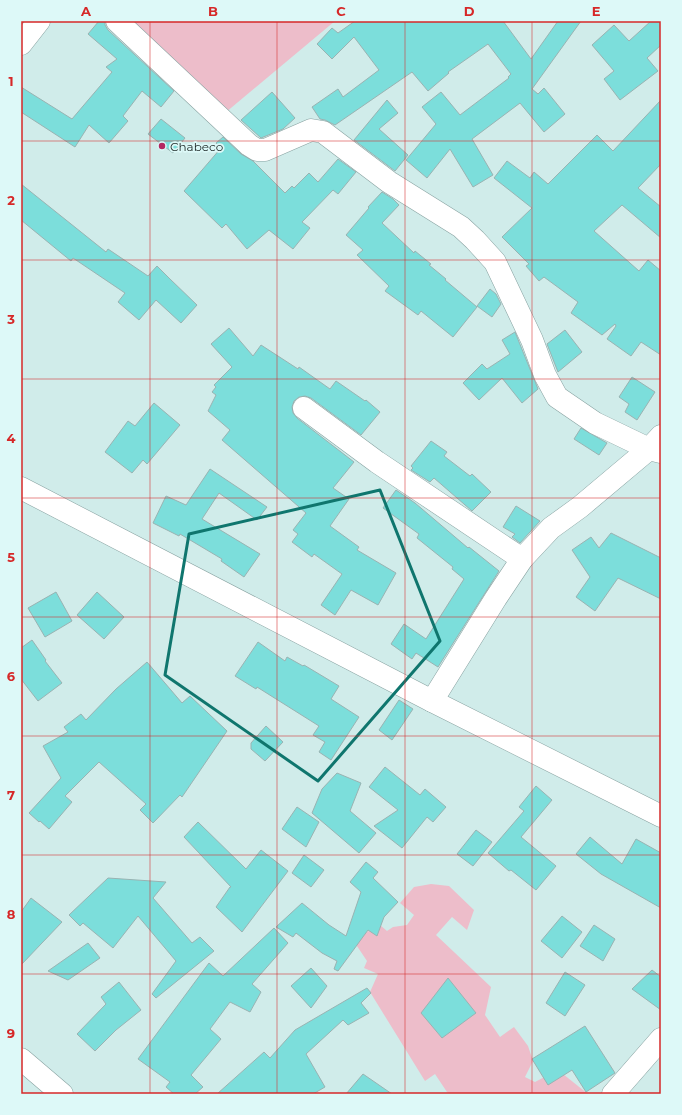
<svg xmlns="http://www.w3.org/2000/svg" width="682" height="1115" font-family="Montserrat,sans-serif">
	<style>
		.green { fill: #edbdca }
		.building { fill: #7cdedb; stroke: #99b3b2 }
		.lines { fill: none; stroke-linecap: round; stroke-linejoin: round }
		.minor-casing { stroke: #88a2a1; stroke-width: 23 }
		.tertiary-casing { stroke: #88a2a1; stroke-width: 23 }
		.minor { stroke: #fff; stroke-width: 22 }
		.tertiary { stroke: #fff; stroke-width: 22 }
		.marked { fill: none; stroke: #0f766e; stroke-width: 3; stroke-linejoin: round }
		.grid { fill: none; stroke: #d62828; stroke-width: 1; stroke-opacity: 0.55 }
		.poi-dot { fill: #b32761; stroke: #ddf9f8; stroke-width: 1.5 }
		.labels { text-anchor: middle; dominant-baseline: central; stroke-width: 3.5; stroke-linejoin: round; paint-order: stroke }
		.poi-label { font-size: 12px; fill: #1c2726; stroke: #ddf9f8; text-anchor: start }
		.neatline { fill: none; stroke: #d62828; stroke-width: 1.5 }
		.grid-label { font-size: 13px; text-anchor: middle; font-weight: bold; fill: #d62828 }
	</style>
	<rect width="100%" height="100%" fill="#d0ecea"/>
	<g class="green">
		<path d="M114,21H335L219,118Z"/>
		<path d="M431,884L449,886L474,910L467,930L452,917L436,935L491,987L485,1015L500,1037L514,1027L528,1046L533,1061L525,1077L535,1082L552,1073L563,1074L588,1094H450L447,1092L435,1074L425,1081L370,992L378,974L364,968L367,961L353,940C362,930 370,934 380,925L387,931L393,927L407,925L414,915L400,903L414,887Z"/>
	</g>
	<g class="building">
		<path d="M99,21H105V25L108,30L174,91L161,107L142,91L123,116L128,121L109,143L89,125L75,147L21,112V87L72,119L112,72L106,67L117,59L88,34Z"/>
		<path d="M355,21H503L531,59L558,21H581L532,89L538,94L544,88L565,114L544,132L520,103L472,139L493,175L473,187L450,149L427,178L406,160L436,124L422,107L441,92L460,115L509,78L508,77L511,74L488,44L448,72L449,73L428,91L412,72L335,125L325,120L320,119L312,107L338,89L343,97L379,70L354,37L332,59L317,44L332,28L338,33Z"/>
		<path d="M651,21H661V45L647,58L658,71L620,100L604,79L614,71L592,45L614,25L629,41Z"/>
		<path d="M272,92L295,118L283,129L261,138L241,120Z"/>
		<path d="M387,100L398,113L379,129L408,155L395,171L354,140Z"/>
		<path d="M661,100V164L638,188L661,207V238L622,205L594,231L639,271L648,260L661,271V355L641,342L631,356L607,339L616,326L615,324L602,335L571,313L578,302L544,277L539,281L526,266L529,264L502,237L532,208L494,178L507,161L530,178L534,172L548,184L597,135L613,151Z"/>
		<path d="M161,119L185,138L173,153L148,134Z"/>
		<path d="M223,137L241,154L253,161L285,193L292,186L294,188L309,173L318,182L338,159L356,172L338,194L333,190L302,222L310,228L293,249L269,230L247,249L226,224L222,228L184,191L221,148L216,143Z"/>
		<path d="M21,184L106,252L108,249L148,276L157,266L170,279L197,305L181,323L156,300L139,320L118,302L125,293L73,258L71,261L21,220Z"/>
		<path d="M382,192L393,199L399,205L382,223L414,253L415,251L431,264L429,265L446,279L445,280L477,307L453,337L421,311L418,315L385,291L389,286L357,255L363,250L346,235L369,208L368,207Z"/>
		<path d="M490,289L496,294L501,304L492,317L477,306Z"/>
		<path d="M229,328L253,356L261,345L298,369L299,367L330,389L336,381L365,401L366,400L380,412L361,435L311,398L305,396L299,397L294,401L292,407L293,413L297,418L354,462L333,488L349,499L330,526L359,547L357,550L396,573L378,605L351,590L335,615L321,605L342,574L314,554L312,557L292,542L298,534L293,530L306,513L222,440L230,430L208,411L216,395L212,392L216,387L214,385L232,367L211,344Z"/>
		<path d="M565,330L582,352L558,372L547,344Z"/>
		<path d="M515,332L538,389L522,403L502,378L479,400L463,383L482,364L487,369L510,354L502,340Z"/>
		<path d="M632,377L655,392L637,420L625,412L629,404L619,397Z"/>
		<path d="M154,403L180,425L147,464L143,460L132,473L105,452L128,421L135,426Z"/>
		<path d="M581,428L607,443L599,455L574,439Z"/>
		<path d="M431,441L447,452L444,456L470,476L472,474L491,492L472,511L434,478L430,482L411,470L413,468L411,466Z"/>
		<path d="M210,469L267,507L257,520L219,493L202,519L260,554L244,577L221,561L222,559L180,534L179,536L153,523L166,496L186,505Z"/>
		<path d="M396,490L415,503L468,548L469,547L499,571L438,667L416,653L412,659L391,644L404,624L426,639L464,579L452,569L453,567L417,538L419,534L383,508Z"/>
		<path d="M516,506L540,521L520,543L512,537L515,534L503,527Z"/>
		<path d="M611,533L661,558V599L618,578L595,611L576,597L590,577L572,550L591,537L599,548Z"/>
		<path d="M56,592L72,621L45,637L28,608Z"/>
		<path d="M97,592L124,617L104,639L77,615Z"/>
		<path d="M32,640L46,660L45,661L62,683L38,701L21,679V648Z"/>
		<path d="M258,642L285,661L287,657L303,666L304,665L339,686L331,699L359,717L331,760L319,752L325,742L313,735L319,726L257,687L256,689L235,676Z"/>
		<path d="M147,662L182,703L190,696L227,731L182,797L180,795L153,823L140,810L146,804L99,762L65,796L72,802L49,829L40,821L39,822L29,813L61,778L43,746L68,732L64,727L81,714L86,720L116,689Z"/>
		<path d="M399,700L413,709L392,740L379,730Z"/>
		<path d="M266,726L283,742L265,761L251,749V743Z"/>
		<path d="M385,767L420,795L425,789L446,807L433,822L427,817L402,848L374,826L398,810L369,787Z"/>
		<path d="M337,773L361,783L350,811L376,833L359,853L312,813L322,789Z"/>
		<path d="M536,786L552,800L521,837L556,866L536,890L511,870L509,871L488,853L524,811L519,807Z"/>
		<path d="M297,807L319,822L306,847L282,829Z"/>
		<path d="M198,822L246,869L261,850L288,871L242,932L216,907L230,887H231L184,837Z"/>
		<path d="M476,830L492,842L473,866L457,854Z"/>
		<path d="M590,837L622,864L636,839L661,853V908L601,874L576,854Z"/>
		<path d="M304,855L324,870L311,887L292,873Z"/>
		<path d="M366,862L378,872L373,878L398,902L384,917L377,936L368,930L338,971L334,969L337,961L322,953L296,933L293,937L276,927L302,903L329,925L346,936L361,892L350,882Z"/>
		<path d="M108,878L166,882L153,898L192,943L200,937L214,951L156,998L152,994L176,961L138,916L113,948L83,923L80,926L69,915Z"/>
		<path d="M31,898L62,922L21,965V912Z"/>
		<path d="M562,916L582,932L562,958L541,941Z"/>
		<path d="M594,925L615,939L603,961L580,946Z"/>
		<path d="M274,928L288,943L252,984L261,992L250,1012L230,1002L210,1029L221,1039L191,1075L203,1087L195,1094H174L166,1087L170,1082L138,1059L209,963L223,976Z"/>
		<path d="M88,943L100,958L68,980L48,971Z"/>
		<path d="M311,968L327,986L311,1008L291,986Z"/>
		<path d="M652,970L661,977V1010L632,989Z"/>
		<path d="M565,972L585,985L565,1016L546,1003Z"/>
		<path d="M448,978L476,1013L442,1038L421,1013Z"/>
		<path d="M119,982L141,1010L116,1030L95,1051L77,1034L106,1004L101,997Z"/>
		<path d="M367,988L371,993L361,1003L369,1013L348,1025L343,1020L306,1054L325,1087L313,1094H217L264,1052L270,1058L295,1030Z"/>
		<path d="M585,1026L615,1073L586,1092L572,1070L548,1085L532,1059Z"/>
		<path d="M363,1074L392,1094H346Z"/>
	</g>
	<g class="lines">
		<defs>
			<g id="minor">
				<path d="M117,21L249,145L257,150H265L311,130L323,132L389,182L461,227L475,240L495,262L532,340L545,375L557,397L595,423L649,449L661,436"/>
				<path d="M304,408L377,462L522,559"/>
				<path d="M432,701L496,598L522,559L551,528L580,507L649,449L661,452"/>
				<path d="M21,1059L62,1094"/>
				<path d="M613,1094L661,1039"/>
			</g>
			<g id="tertiary">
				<path d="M21,44L39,21"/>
				<path d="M21,488L432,701L661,816"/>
			</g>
		</defs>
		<use href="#minor" class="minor-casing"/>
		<use href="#tertiary" class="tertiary-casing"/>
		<use href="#minor" class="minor"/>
		<use href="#tertiary" class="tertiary"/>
	</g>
	<path class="marked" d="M380,490L440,641L318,781L165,675L189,534Z"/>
	<path class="grid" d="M150,21V1094M277,21V1094M405,21V1094M532,21V1094M21,141H661M21,260H661M21,379H661M21,498H661M21,617H661M21,736H661M21,855H661M21,974H661"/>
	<circle class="poi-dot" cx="162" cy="146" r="4"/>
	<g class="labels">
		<g class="poi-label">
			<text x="170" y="146">Chabeco</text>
		</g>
	</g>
	<rect width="682" height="1115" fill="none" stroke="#ddf9f8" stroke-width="44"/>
	<rect x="22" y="22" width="638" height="1071" class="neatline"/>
	<g class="grid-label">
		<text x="86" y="16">A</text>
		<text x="213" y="16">B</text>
		<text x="341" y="16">C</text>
		<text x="469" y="16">D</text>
		<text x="596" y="16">E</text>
		<text x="11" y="86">1</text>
		<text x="11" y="205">2</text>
		<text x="11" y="324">3</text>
		<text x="11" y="443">4</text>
		<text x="11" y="562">5</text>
		<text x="11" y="681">6</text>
		<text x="11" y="800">7</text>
		<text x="11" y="919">8</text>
		<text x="11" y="1038">9</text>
	</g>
</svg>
